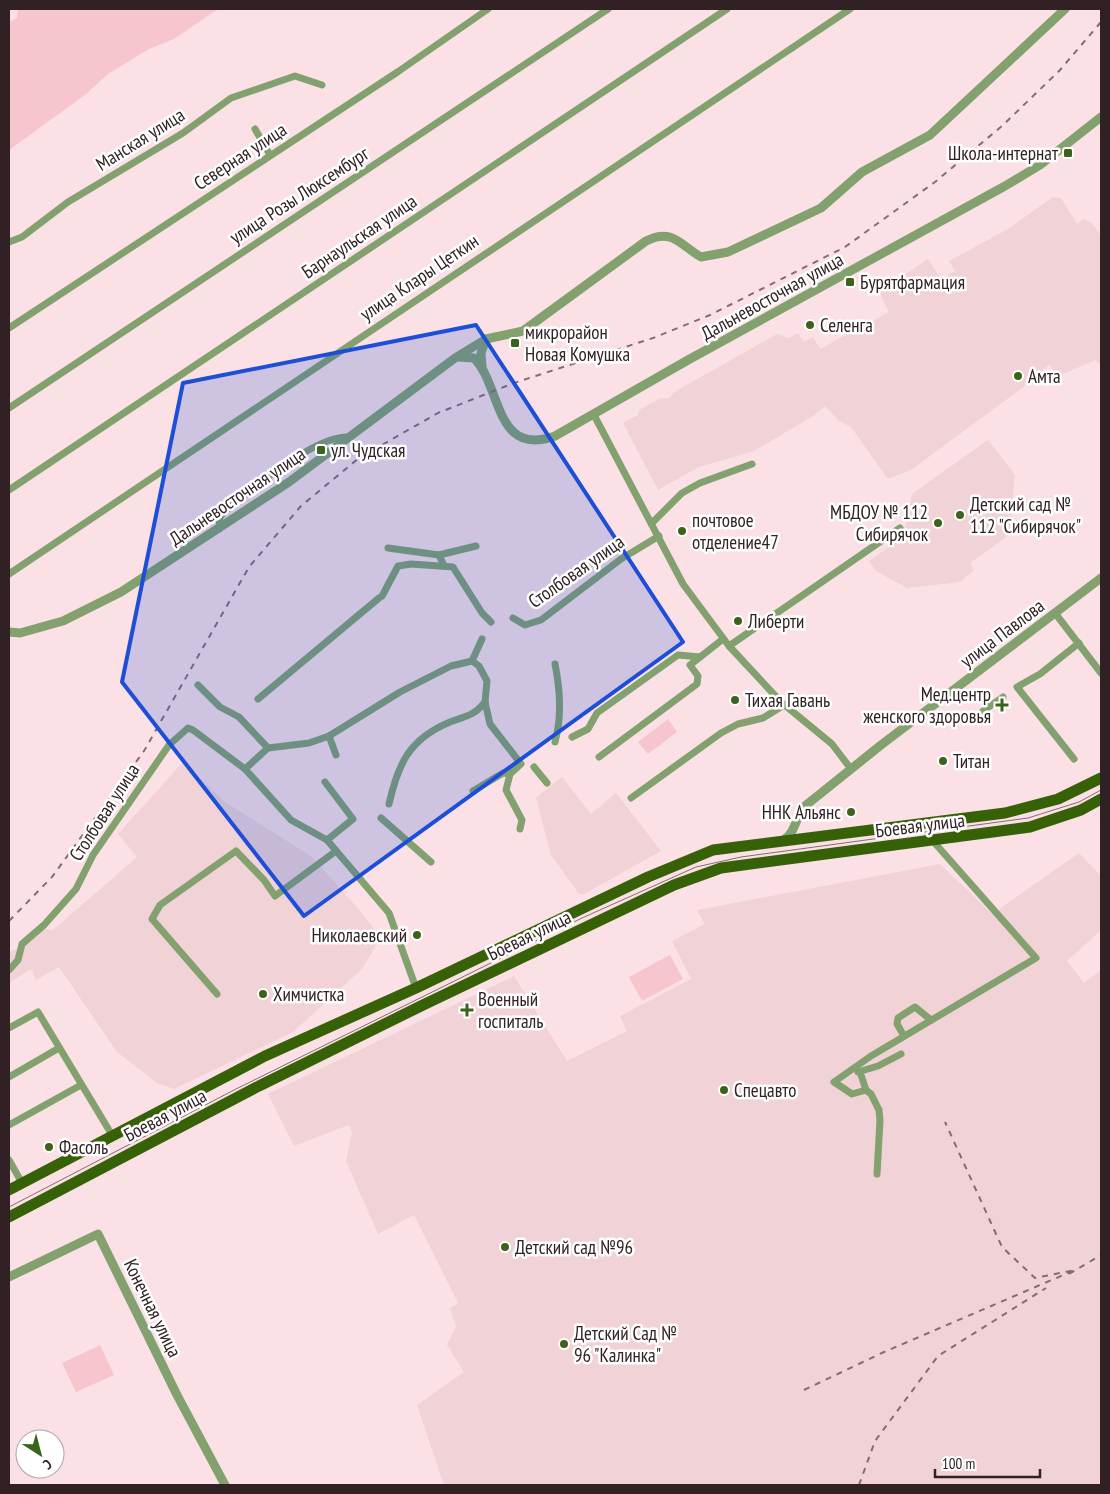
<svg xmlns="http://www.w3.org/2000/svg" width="1110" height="1494" font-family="'PT Sans Narrow',sans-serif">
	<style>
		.built { fill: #f0d2d7 }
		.green { fill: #f7c5ce }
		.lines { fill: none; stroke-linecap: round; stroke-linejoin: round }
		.minor { stroke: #83a16e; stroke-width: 7 }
		.tertiary { stroke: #83a16e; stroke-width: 9 }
		.primary { stroke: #366106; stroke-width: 11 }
		.tram { stroke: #826e72; stroke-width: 1 }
		.rail { stroke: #826e72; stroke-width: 2; stroke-dasharray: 6 6; stroke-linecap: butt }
		.marked { fill: #1d4ed8; fill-opacity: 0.2; stroke: #1d4ed8; stroke-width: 4; stroke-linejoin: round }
		.poi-dot { fill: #3c621b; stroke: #fff; stroke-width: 2 }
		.labels { text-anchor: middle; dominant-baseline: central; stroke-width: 5; stroke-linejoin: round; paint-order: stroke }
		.street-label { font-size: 19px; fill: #312124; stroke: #fff }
		.poi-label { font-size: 19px; fill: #312124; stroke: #fff; text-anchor: start }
	</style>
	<rect width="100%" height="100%" fill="#fbe1e5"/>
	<g class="built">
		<path d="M1053,197L1061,198L1077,224L1084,219L1092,223L1101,236V366L1096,360L1058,376L1049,365L1026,385L911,470L888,479L851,427L839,421L825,406L813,416L754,451L699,467L658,490L623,423L638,415L639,410L661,398L668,399L676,391L777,334L789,338L798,333L804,342L813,337L820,349L889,312L879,292L916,267L928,259L941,279L955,271L949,261L1008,229Z"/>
		<path d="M988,440L1015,475L1009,535L970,563L974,570L960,582L907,588L876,571L869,561L904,536L912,494Z"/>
		<path d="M183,762L225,802L312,857L362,913L379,936L374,949L362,969L293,1032L174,1089L157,1083L117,1052L59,967L36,980L31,969L9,983V952L21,948L43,929L53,930L137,857L118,834Z"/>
		<path d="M562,777L591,814L616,793L661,851L584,894H579L551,855L537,802L536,798L544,791Z"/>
		<path d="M1079,853L1101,876L1100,931L1067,961L1084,983L1101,970V1485H444L417,1405L464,1372L447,1345L456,1327L450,1308L458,1304L457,1301L414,1215L378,1234L346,1161L352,1133L349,1125L294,1146L268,1094L514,976L567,1061L627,1031L620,1016L691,979L672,941L705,924L697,910L940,864L992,914Z"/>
	</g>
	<g class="green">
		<path d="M18,9H218L174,39L149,49L108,74L86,94L9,150V22L17,18Z"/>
		<path d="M668,719L677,732L648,754L638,742Z"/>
		<path d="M670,955L683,979L642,1001L629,977Z"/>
		<path d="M100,1345L114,1375L76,1392L62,1363Z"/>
	</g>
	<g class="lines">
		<g class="minor">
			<path d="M255,129L270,155"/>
			<path d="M9,242L22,237L68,202L183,133L231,98L295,76L322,85"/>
			<path d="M9,328L399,71L488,9"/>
			<path d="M9,408L608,9"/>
			<path d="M594,415L683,584L729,646L781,702L832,744L851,769"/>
			<path d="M9,490L727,9"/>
			<path d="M652,523L682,493L700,483L752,464"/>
			<path d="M219,529L220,517L231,505C259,485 317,434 350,437"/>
			<path d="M388,548L439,555L444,566"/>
			<path d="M439,555L476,546"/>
			<path d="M9,574L850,9"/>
			<path d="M382,596L398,566L411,564L453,567L482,613L491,622"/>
			<path d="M1055,613L1101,673"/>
			<path d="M513,618L525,625L541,620L621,559L659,536"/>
			<path d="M729,646L900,528"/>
			<path d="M472,661L482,639"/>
			<path d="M198,685L220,707L239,717L268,748"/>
			<path d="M258,699L379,598"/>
			<path d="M983,711L1003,697"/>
			<path d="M329,736L336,755"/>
			<path d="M572,737L588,729L597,713L678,655L700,657"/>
			<path d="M555,742C562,717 560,689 555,664"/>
			<path d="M599,757L697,684L698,676L690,665L723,639"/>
			<path d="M1074,759L1017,687L1040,674L1079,643"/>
			<path d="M534,767L547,783"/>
			<path d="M245,769L268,748L309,743L329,736L400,692L451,666L472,661L479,666L487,681L485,702L490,724L521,764L510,774L506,790L522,820L520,829"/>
			<path d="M325,782L353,819L327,840L389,913L416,988"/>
			<path d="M473,791L503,773L510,774"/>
			<path d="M631,798L721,733L738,724L763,718L784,705"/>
			<path d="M389,804C398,764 409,739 450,722C466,716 474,716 485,702"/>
			<path d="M381,818L431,862"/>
			<path d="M9,970L18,960L22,944L44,925L76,889L93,855L169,745L188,728L193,730L245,769L291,820L327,840"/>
			<path d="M217,994L152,919L160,905L236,851L264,880L275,896L336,851"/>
			<path d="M9,1028L38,1012L112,1135"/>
			<path d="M904,1036L897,1024L898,1018L915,1007L931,1020"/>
			<path d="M858,1072L878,1066L901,1054"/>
			<path d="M860,1072L866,1090L871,1094L879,1110L880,1120L877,1174"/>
			<path d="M9,1077L59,1048"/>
			<path d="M866,1090L852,1094L834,1082L871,1056L1036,958L933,841"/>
			<path d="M9,1125L81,1085"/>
			<path d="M9,1160L22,1183"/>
		</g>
		<g class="tertiary">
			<path d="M458,357L474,358C502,386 494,458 555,436L688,360L1005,186L1040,165L1101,117"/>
			<path d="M482,366L481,353L486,339"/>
			<path d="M9,632L20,633L63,621L121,592L289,482L455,358L486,339L523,331L646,241C672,228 679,244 701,257L728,252L821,208L862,172L930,135L1065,9"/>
			<path d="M784,840C796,832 795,817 805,806L881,745L1101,578"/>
			<path d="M9,1277L98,1234L177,1395L225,1485"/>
		</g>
		<g class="primary">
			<path d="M9,1190L265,1056L416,988L648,877L713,850L1005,813L1058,799L1101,778"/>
			<path d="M9,1217L259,1086L423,1005L674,885L721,868L1030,827L1081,810L1101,799"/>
		</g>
		<path class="tram" d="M9,1207L236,1089L582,918L696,867L741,857L1028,818L1079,802L1101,790"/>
		<g class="rail">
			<path d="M9,921L52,877L144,751L249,567L301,506L359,458L438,413L514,383L653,338L710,315L845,247L935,182L1002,126L1060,70L1101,22"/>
			<path d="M1069,1274L1101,1255"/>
			<path d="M804,1390L884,1352L1075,1270L1035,1278L1002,1247L945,1122"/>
			<path d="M859,1485L875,1441L938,1356L1046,1288"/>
		</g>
	</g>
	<path class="marked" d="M476,325L683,642L304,916L122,682L183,383Z"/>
	<g class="poi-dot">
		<rect x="1063" y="148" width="10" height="10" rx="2.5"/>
		<rect x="845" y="277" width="10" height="10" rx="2.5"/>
		<circle cx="810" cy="325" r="5"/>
		<rect x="510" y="338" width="10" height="10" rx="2.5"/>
		<circle cx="1018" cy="376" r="5"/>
		<rect x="316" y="445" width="10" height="10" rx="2.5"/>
		<circle cx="960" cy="515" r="5"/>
		<circle cx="938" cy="523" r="5"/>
		<circle cx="682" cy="531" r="5"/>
		<circle cx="738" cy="621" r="5"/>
		<circle cx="735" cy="700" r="5"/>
		<path d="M999.5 697.5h5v5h5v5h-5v5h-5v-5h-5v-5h5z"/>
		<circle cx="943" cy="761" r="5"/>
		<circle cx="851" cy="812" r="5"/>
		<circle cx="417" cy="935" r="5"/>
		<circle cx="263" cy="994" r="5"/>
		<path d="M464.5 1002.5h5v5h5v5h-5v5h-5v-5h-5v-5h5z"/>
		<circle cx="724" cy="1090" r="5"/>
		<circle cx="49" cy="1147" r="5"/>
		<circle cx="505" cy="1247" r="5"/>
		<circle cx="564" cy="1344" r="5"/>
	</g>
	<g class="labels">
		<g class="street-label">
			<text transform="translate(140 139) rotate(-32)">Манская улица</text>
			<text transform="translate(240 156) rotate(-33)">Северная улица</text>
			<text transform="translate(299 195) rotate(-33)">улица Розы Люксембург</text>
			<text transform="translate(359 236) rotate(-34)">Барнаульская улица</text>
			<text transform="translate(419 277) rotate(-34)">улица Клары Цеткин</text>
			<text transform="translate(772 296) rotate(-29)">Дальневосточная улица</text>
			<text transform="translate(237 496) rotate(-34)">Дальневосточная улица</text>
			<text transform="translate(576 571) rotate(-35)">Столбовая улица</text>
			<text transform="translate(1002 633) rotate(-37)">улица Павлова</text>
			<text transform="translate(104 812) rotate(-57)">Столбовая улица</text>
			<text transform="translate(920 825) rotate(-7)">Боевая улица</text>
			<text transform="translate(529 935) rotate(-26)">Боевая улица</text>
			<text transform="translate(165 1115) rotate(-28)">Боевая улица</text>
			<text transform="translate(153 1308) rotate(64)">Конечная улица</text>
		</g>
		<g class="poi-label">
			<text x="1058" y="153" text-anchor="end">Школа-интернат</text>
			<text x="860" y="282">Бурятфармация</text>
			<text x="820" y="325">Селенга</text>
			<text x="525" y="332">микрорайон<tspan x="525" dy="22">Новая Комушка</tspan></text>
			<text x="1028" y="376">Амта</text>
			<text x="331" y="450">ул. Чудская</text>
			<text x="970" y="504">Детский сад №<tspan x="970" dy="22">112 "Сибирячок"</tspan></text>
			<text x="928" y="512" text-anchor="end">МБДОУ № 112<tspan x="928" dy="22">Сибирячок</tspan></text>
			<text x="692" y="520">почтовое<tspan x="692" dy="22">отделение47</tspan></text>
			<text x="748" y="621">Либерти</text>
			<text x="991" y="694" text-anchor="end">Мед.центр<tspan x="991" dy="22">женского здоровья</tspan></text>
			<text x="745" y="700">Тихая Гавань</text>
			<text x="953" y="761">Титан</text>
			<text x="841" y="812" text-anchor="end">ННК Альянс</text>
			<text x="407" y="935" text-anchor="end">Николаевский</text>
			<text x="273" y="994">Химчистка</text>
			<text x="478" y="999">Военный<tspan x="478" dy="22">госпиталь</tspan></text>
			<text x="734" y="1090">Спецавто</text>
			<text x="59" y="1147">Фасоль</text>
			<text x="515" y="1247">Детский сад №96</text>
			<text x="574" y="1333">Детский Сад №<tspan x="574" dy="22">96 "Калинка"</tspan></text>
		</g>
	</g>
	<rect width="1110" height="1494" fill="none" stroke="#312124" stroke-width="20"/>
	<g transform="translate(40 1454) rotate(144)"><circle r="24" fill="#ffffff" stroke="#ada6a7"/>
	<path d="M0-4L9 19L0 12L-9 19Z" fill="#3c621b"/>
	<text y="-8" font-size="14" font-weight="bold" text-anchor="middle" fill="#312124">С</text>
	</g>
	<path d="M935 1469v8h105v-8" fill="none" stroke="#312124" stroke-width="2.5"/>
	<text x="942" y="1469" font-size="15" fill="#312124" stroke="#ffffff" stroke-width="4" paint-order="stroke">100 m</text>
</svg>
